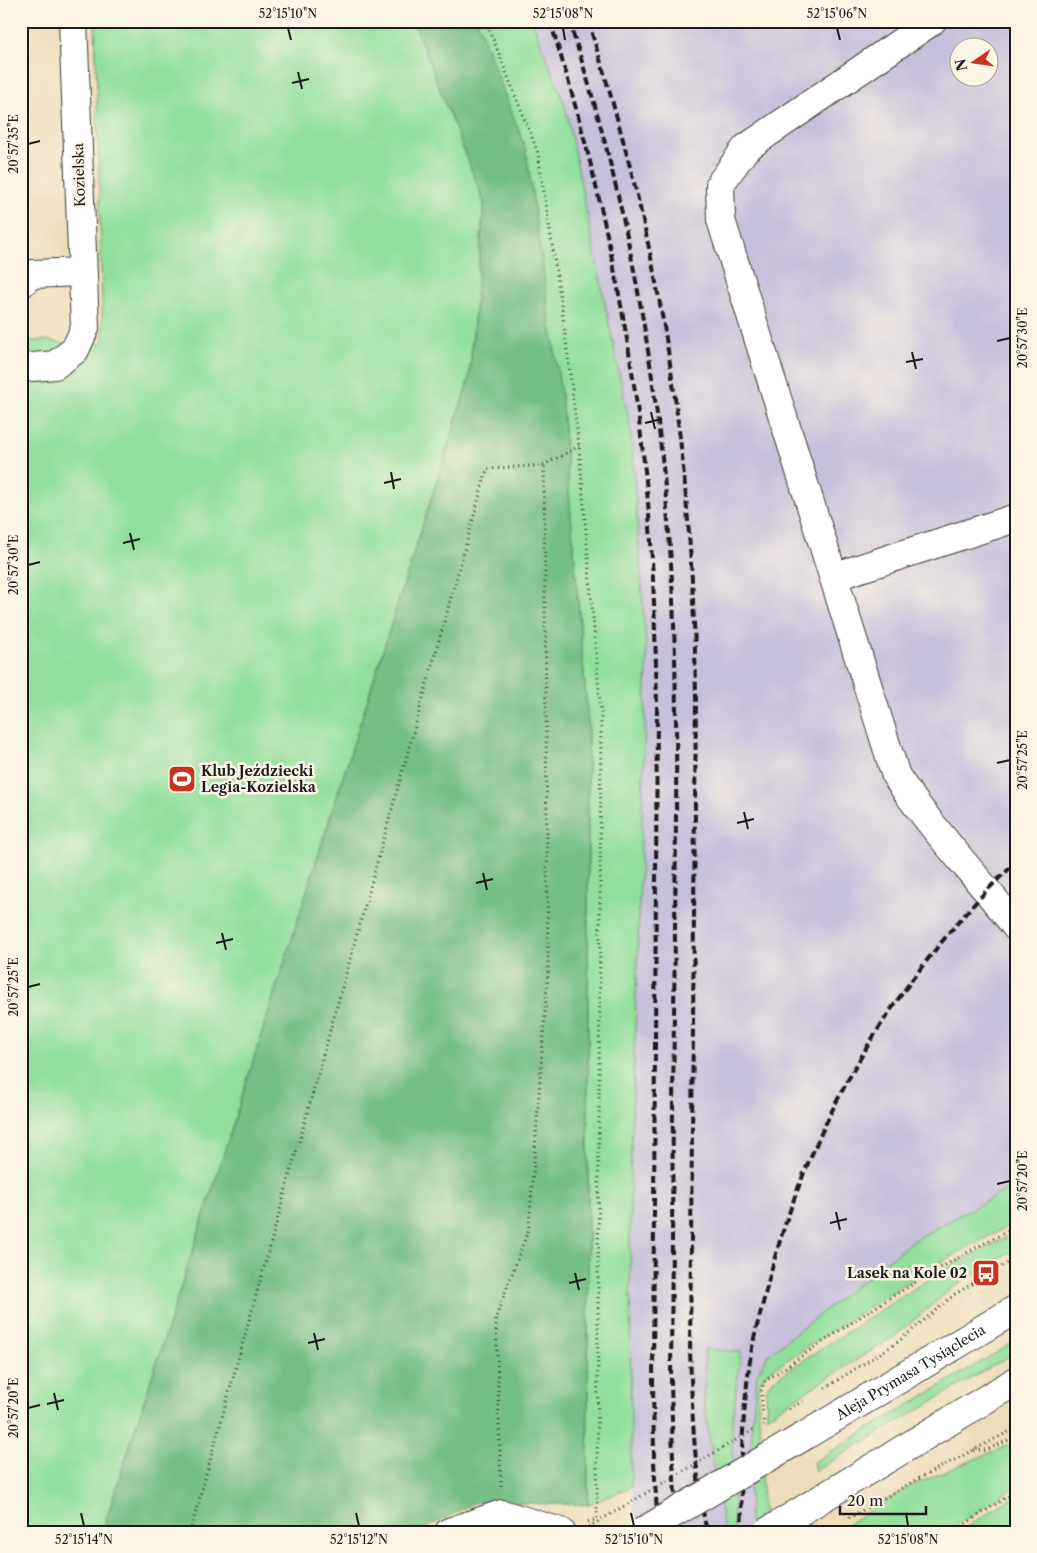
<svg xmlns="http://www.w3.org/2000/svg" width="1037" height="1553" font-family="'Libre Caslon Text',serif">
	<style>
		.industrial { fill: #c7c0d9; fill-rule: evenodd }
		.green { fill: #92df9c; stroke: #577e5c }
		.forest { fill: #75be84; stroke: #486d50 }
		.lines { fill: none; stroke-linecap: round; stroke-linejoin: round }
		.minor-casing { stroke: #3b3934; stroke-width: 30 }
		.major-casing { stroke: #3b3934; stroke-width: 30 }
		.path { stroke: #3b3934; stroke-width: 3; stroke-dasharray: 1 4; stroke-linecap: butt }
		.minor { stroke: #fff; stroke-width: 28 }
		.major { stroke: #fff; stroke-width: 28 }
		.rail { stroke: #1c1c1c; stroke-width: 4; stroke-dasharray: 8 4; stroke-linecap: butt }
		.major-bridge-casing { stroke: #3b3934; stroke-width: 30; stroke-linecap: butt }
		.path-bridge { stroke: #3b3934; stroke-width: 3; stroke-dasharray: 1 4; stroke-linecap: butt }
		.major-bridge { stroke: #fff; stroke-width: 28 }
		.ticks { fill: none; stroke: #1c1c1c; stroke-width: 2 }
		.labels { text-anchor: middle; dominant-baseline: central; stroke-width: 5; stroke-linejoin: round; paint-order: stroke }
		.street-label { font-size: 14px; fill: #1c1c1c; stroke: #fcf5e5 }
		.poi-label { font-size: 14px; font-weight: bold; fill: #1c1c1c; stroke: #fcf5e5; text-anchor: start }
		.neatline { fill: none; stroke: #1c1c1c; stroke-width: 2 }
		.ticks-label { font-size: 12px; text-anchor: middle; fill: #1c1c1c }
	</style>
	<rect width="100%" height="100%" fill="#fcf5e5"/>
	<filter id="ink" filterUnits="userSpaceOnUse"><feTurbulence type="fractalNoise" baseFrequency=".02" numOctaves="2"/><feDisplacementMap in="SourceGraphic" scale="10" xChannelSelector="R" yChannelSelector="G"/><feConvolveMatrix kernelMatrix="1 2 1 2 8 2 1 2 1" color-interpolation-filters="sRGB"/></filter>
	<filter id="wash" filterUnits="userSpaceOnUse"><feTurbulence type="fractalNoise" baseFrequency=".0096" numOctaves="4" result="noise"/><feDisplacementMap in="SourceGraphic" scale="20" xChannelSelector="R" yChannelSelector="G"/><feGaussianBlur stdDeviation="1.12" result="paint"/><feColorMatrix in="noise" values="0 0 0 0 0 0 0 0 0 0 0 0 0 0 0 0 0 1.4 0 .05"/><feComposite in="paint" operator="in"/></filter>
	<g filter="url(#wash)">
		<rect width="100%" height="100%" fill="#eddebb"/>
		<path class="industrial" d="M532,21H1016V1185L914,1240L757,1376L752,1423L749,1514L750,1532H734L732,1421L741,1352L706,1349L704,1403L724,1532H637L631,1487L630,1183L647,661L631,432L565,105ZM960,48H990V78H960Z"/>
		<g class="green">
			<path d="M95,21H413L484,202L469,379L216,1178L102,1532H21V342L46,340L77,346L103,343Z"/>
			<path d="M477,21H532L565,105L631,432L647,661L630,1183L631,1487L588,1505V722L561,393Z"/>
			<path d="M1016,1185V1222L929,1268L764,1375L760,1383L758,1394L764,1532H750L749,1514L752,1423L757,1375L768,1355L914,1240Z"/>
			<path d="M1016,1232V1249L952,1288L895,1336L767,1416L766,1390L770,1382L938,1273Z"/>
			<path d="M1016,1341V1352L815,1471L813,1462Z"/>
			<path d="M705,1349L741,1352L732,1421L734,1532H724L704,1403Z"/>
			<path d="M1016,1442V1486L946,1532H834L913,1485Z"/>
			<path d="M1016,1495V1527L1009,1532H959Z"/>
		</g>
		<path class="forest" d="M413,21H477L526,150L561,393L588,722V1505L476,1502L419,1532H102L216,1178L469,379L484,202Z"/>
	</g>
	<g filter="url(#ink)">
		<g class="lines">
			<defs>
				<g id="minor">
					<path d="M932,21L746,148L720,184L721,220L896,776C932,830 977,876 1016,927"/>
					<path d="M21,284L32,274L82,272"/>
					<path d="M21,368L55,365L75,350L85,328L73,21"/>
					<path d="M833,577L1016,518"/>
					<path d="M449,1532L502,1514L561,1532"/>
				</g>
				<g id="major">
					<path id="s1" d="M806,1435L1016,1309"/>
					<path d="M814,1503L1016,1381"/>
				</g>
			</defs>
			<use href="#minor" class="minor-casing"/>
			<use href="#major" class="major-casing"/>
			<g class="path">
				<path d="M486,21L538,153L562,309L579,446L601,715L597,1510V1519L587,1522"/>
				<path d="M825,1388L898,1342L955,1294L1016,1258"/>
				<path d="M764,1426L761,1393L764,1382C845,1326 927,1271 1016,1227"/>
				<path d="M974,1450H986L1016,1437"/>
				<path d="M501,1486L496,1317L529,1228L548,972L544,465"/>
				<path d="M849,1518L912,1482L1016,1428"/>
				<path d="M190,1532L487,469L544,465L579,446"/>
				<path d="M953,1532L1016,1491"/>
			</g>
			<use href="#minor" class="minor"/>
			<use href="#major" class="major"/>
			<g class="rail">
				<path d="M550,21C595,162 626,306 643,453C653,537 655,621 657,706L653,1380L654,1461L658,1532"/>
				<path d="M569,21C624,187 656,360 669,534C679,667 676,800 675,933C673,1082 672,1232 671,1381L673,1460L677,1532"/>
				<path d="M588,21C616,109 640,198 657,288C683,423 694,560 696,697L690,1350C692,1411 694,1472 707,1532"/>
				<path d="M742,1532C740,1472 742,1413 751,1354C754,1335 760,1315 765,1295C794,1175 848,1062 924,964C951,930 983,891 1016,863"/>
			</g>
			<defs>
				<g id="major-bridge">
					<path d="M642,1532L806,1435"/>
					<path d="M767,1532L814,1503"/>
				</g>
			</defs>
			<use href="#major-bridge" class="major-bridge-casing"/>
			<g class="path-bridge">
				<path d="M789,1409L805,1400"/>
				<path d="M580,1532L753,1430"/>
			</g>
			<use href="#major-bridge" class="major-bridge"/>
		</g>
	</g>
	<path class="ticks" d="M288,28L291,40M563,28L565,40M837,28L840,40M298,72L302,89M292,83L309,79M28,144L40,141M997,341L1010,338M912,352L916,369M906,362L923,359M651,412L655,429M645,423L662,419M391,472L394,489M384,483L401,479M130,533L134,550M123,543L140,539M28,565L40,562M997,763L1010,760M744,812L748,829M737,823L754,819M483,873L487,890M476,883L493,879M222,933L226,950M216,943L233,939M28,987L40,984M997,1184L1010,1181M836,1212L840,1230M830,1223L847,1219M575,1273L579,1290M569,1283L586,1279M314,1333L318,1350M308,1343L325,1339M54,1393L58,1410M47,1404L64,1400M28,1408L40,1405M81,1513L84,1526M356,1513L359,1526M631,1513L634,1526M906,1513L908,1526"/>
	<defs>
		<symbol id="stadium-square" viewBox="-11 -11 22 22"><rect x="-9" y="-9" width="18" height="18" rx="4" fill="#c8321e" stroke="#fcf5e5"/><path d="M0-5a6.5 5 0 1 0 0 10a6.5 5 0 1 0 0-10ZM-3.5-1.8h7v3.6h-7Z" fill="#fff"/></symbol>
		<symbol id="bus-square" viewBox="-11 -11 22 22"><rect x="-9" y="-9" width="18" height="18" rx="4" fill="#c8321e" stroke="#fcf5e5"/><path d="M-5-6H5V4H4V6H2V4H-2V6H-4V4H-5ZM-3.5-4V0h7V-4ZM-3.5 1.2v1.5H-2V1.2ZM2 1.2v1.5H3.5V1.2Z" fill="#fff"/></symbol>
	</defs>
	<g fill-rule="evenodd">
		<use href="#stadium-square" x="166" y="763" width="32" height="32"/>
		<use href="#bus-square" x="970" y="1257" width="32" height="32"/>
	</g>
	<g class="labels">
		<g class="street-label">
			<text transform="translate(79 175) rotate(-92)">Kozielska</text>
			<text stroke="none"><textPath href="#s1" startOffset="122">Aleja Prymasa Tysiąclecia</textPath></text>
		</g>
		<g class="poi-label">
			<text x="201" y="771">Klub Jeździecki<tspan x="201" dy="16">Legia-Kozielska</tspan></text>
			<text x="967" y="1273" text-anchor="end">Lasek na Kole 02</text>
		</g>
	</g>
	<rect width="1037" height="1553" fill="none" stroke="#fcf5e5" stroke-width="55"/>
	<g transform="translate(974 62) rotate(257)"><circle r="24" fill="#fcf5e5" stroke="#a29e95"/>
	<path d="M0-4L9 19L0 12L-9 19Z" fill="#c8321e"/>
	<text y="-8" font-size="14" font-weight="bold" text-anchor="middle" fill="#1c1c1c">N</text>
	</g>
	<path d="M840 1506v8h86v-8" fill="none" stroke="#1c1c1c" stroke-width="2.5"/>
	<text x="847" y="1506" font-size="15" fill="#1c1c1c" stroke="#fcf5e5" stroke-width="4" paint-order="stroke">20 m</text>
	<rect x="28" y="28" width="982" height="1498" class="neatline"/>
	<g class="ticks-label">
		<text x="288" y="18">52°15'10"N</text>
		<text x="563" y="18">52°15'08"N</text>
		<text x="837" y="18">52°15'06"N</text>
		<text transform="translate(14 144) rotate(-90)" y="4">20°57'35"E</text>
		<text transform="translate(1023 338) rotate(-90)" y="4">20°57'30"E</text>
		<text transform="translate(14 565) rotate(-90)" y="4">20°57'30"E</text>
		<text transform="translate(1023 760) rotate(-90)" y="4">20°57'25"E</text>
		<text transform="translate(14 987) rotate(-90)" y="4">20°57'25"E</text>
		<text transform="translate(1023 1181) rotate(-90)" y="4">20°57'20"E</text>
		<text transform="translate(14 1408) rotate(-90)" y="4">20°57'20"E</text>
		<text x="84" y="1544">52°15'14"N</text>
		<text x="359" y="1544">52°15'12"N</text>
		<text x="634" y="1544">52°15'10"N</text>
		<text x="908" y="1544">52°15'08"N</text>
	</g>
</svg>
